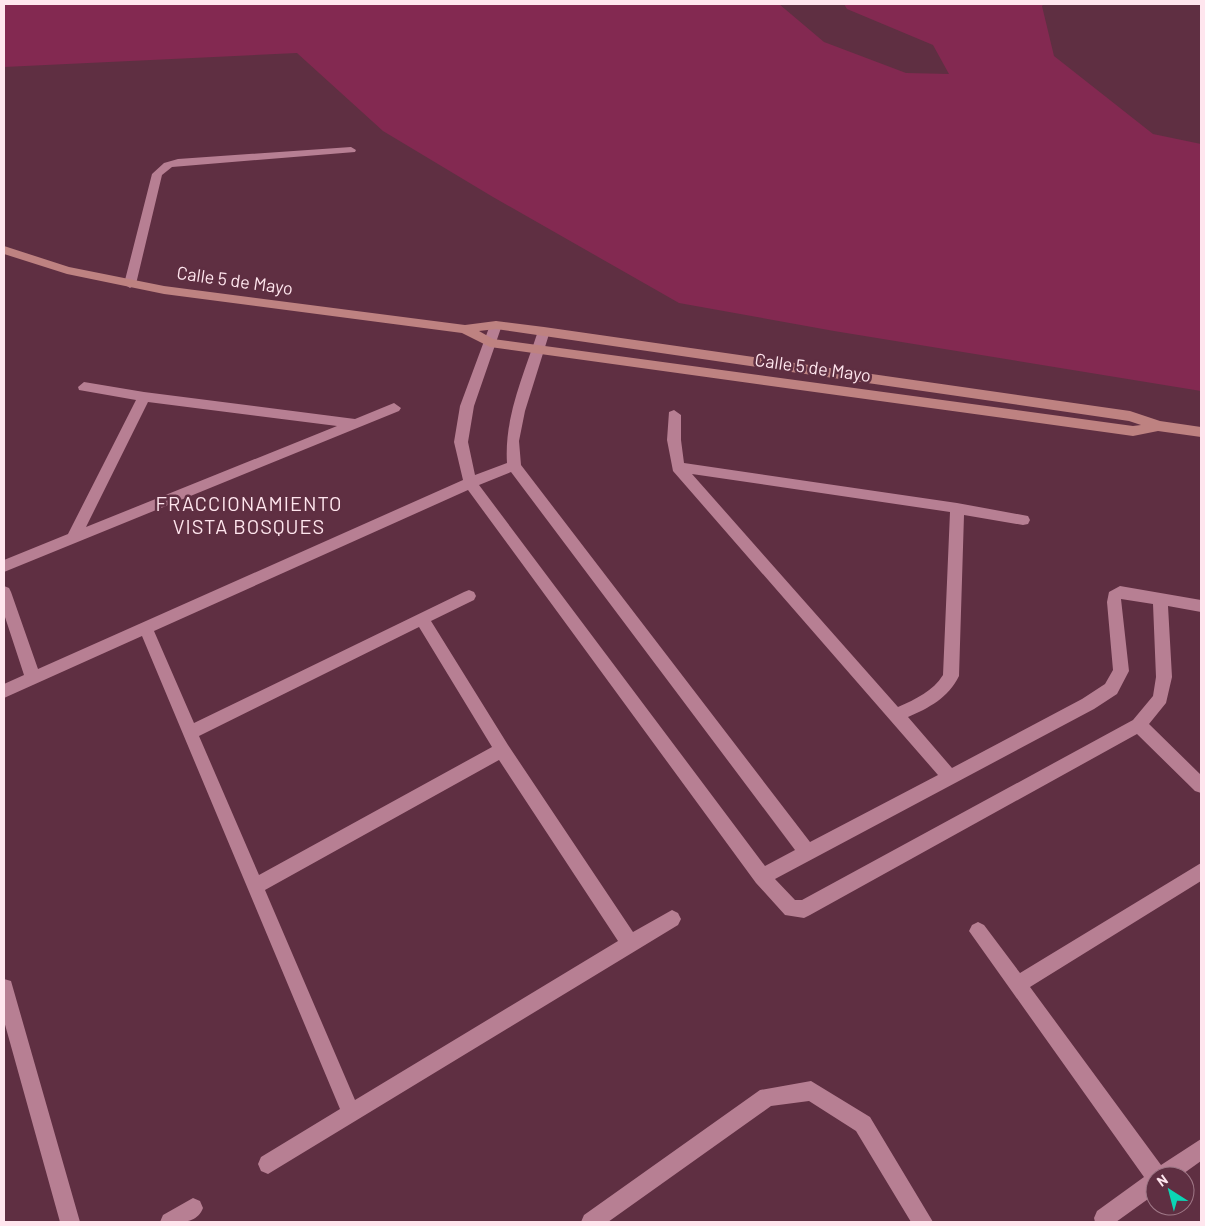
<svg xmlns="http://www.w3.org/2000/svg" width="1205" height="1226" font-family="Barlow,sans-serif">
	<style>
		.green { fill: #832951 }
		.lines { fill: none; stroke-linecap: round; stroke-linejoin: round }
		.lane { fill: #b77f93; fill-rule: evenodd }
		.street { fill: #b77f93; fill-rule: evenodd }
		.secondary { fill: #be8281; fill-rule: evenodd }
		.labels { text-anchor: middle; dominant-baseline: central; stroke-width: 5; stroke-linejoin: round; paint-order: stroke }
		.street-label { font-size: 18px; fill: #ffe6ee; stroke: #5f2f42 }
		.quarter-label { font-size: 20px; letter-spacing: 1px; fill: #ffe6ee; stroke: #5f2f42 }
	</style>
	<rect width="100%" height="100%" fill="#5f2f42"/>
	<path class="green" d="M4,4H779L824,42L906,73L949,74L933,45L847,9L844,4H1044L1042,6L1054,56L1153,134L1201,144V391L834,331L679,303L493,197L383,131L297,53L4,67Z"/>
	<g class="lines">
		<path class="lane" d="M811,1081L870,1117L933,1222H911L856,1131L809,1101L771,1106L608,1222H581L584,1215L760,1090Z"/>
		<g class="street">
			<path d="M351,147L356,150L355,152L172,167L162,175L136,284L130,288L124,284L152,174L164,163L178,159Z"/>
			<path d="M496,321L502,325L474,406L468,442L475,475L507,463C504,417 524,374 538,331L540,328H548L550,331L525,411L519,441L521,465L810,842L938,775L673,471L667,440L669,412L674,410L681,415V440L684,463L957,503L1028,516L1030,520L1028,524L1023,525L964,515L959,676C948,698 929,708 908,717L952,768L1082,699L1105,684L1113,670L1107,602L1109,592L1120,586L1201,600V612L1168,606L1172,677L1166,703L1149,724L1201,775V793L1195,791L1137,734L810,915L804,918L785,915L756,883L468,490L154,631L194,723L464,592L469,590L474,592L476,596L474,600L431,621L508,745L633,932L672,910L678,913L681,919L678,925L268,1174L261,1171L258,1164L261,1157L340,1109L142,636L4,698V684L24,675L4,614V586L9,588L11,592L38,669L463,480L454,442L460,406L490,325ZM511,472L795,850L765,866L479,485ZM692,474L950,512L943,675C933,691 916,699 898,707ZM1121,599L1153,604L1156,677L1153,696L1133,720L802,900H795L775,879L1094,709L1117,694L1129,671ZM419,627L492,747L259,875L199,736ZM499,760L618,941L355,1100L265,890Z"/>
			<path d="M84,382L144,392L355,419L394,403L401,408L399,411L4,572V560L68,534L136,400L79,390L78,387ZM148,402L337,426L86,527Z"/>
			<path d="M1201,863V881L1030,987L1161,1165L1201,1139V1161L1180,1176H1155V1194L1116,1222H1095L1094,1218L1097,1211L1144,1177L969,931L972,925L978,922L984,925L1020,973Z"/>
			<path d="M4,979L11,981L13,988L80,1222H60L4,1021Z"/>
			<path d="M193,1198L200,1201L203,1208C196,1226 176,1222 160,1222L163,1215Z"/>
		</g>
		<path class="secondary" d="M4,246L69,267L164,286L465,325L496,321L544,327L1130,411L1160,421L1201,427V437L1158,431L1133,436L490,347L462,333L164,294L67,274L4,254ZM496,329L1129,421L1141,425L1133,426L493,339L479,331Z"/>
	</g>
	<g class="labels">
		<g class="street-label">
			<text transform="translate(235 280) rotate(8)">Calle 5 de Mayo</text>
			<text transform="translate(813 367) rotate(8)">Calle 5 de Mayo</text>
		</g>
		<g class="quarter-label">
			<text x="249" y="503">FRACCIONAMIENTO<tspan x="249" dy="23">VISTA BOSQUES</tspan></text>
		</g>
	</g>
	<rect width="1205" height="1226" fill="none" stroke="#ffe6ee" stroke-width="10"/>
	<g transform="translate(1170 1191) rotate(324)"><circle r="24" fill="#5f2f42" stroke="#9f7887"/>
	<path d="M0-4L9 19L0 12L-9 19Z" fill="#0bd5b5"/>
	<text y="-8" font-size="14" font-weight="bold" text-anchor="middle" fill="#ffe6ee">N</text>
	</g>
</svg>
